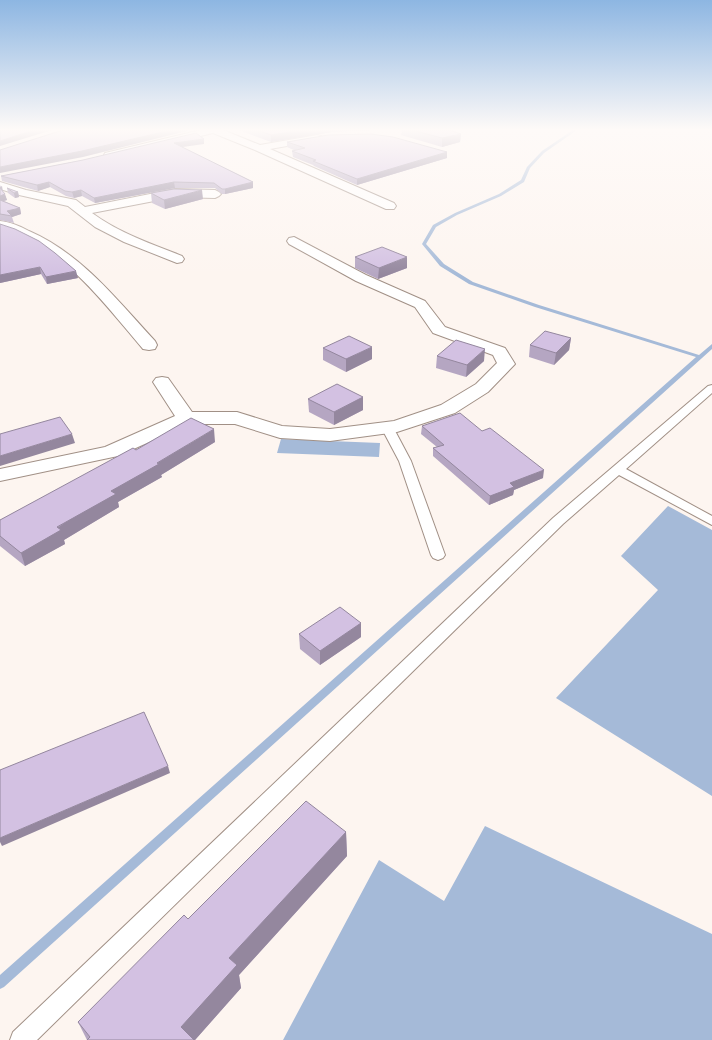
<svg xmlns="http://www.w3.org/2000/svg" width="712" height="1040" font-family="'Sofia Sans Condensed',sans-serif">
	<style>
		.water { fill: #a5bad8 }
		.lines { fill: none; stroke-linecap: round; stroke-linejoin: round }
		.stream { fill: #a5bad8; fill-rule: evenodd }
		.service-casing { stroke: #a19086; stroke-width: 2 }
		.minor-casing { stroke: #a19086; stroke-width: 2 }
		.service { fill: #fff; fill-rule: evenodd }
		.minor { fill: #fff; fill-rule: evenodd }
		.wall { fill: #b5a6c2 }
		.shaded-wall { fill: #94879e }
		.building { fill: #d3c1e2; stroke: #94879e }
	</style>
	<rect width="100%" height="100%" fill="#fdf5f0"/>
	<g class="water">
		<path d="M281,439L380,443L379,457L277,453Z"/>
		<path d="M668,506L712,530V796L556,698L658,590L621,556Z"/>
		<path d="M485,826L712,934V1040H283L379,860L444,901Z"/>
	</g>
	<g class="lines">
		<path class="stream" d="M573,130H577L544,153L530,168L524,182L501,196L457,215L436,227L426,244L444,264L473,282L539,305L699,355L712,344V349L4,987L0,989V975L696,357L535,307L469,284L440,266L422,244L433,225L455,213L499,194L521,180L527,167L542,151Z"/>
		<defs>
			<g id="service">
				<path d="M712,385V393L626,469L712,516V525L619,475L563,524L37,1040H10L13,1032L553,518L708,386Z"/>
				<path d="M387,424L391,425L393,427L411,461L445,555L443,558L438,560L433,558L431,555L399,461L381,427L383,425Z"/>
			</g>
			<g id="minor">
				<path d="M201,130H223L260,145L317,135L321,136L322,138L321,140L270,149L394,203L396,206L394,209H386L255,150L213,133L109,158L104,155L105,153Z"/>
				<path d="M0,182L26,190L76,200L85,207L175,189L215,190L219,192L221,194L219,196L215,198L175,197L92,213C119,233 152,244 182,256L184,259L182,262L177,263L124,242L95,227L68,206L19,195L0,189Z"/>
				<path d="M0,221C10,222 20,226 29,231C82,254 117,300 155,341L157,345L155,349L149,350L143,349C108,308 73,260 23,237C16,234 8,230 0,229Z"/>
				<path d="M294,237L366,275L425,301L445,327L505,348L515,364L488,392L455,413L397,432L330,441L280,438L235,424H189L118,456L0,481V469L105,447L175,416L153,382L156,378L162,377L168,378L192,412H237L282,426L330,429L394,421L441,405L476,384L497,363L493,355L433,333L415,307L356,281L289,244L287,241L289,238Z"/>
			</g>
		</defs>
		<use href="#service" class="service-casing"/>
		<use href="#minor" class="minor-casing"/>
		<use href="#service" class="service"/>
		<use href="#minor" class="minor"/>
	</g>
	<g class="wall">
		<path d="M239,130H375L332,132L271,142Z"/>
		<path d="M402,130H449L461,134L460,142L442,147L401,135Z"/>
		<path d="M287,142L447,152V158L357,185L314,166L313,165L293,157L292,151H296L287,147Z"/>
		<path d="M204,144L182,147L253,188L225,194H222L215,188H175L95,203L82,196L74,198L66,196L50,187L38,191L2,181L1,176L83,160Z"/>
		<path d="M0,185L7,200L4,201L20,208L21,214L12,217L14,223L0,220Z"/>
		<path d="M7,188L18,192L19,197L15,198L8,193Z"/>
		<path d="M151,193L203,199L165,209L152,203Z"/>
		<path d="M0,224L78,278L47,284L41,274L0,283Z"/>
		<path d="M355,257L407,268L378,279L355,268Z"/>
		<path d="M571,338L569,350L554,365L529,357L530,345Z"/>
		<path d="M323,348L372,359L346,372L323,360Z"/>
		<path d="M437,356L484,361L466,377L436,368Z"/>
		<path d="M363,397V410L334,425L309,412L308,399Z"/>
		<path d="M422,426L543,478L514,490L513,495L489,505L433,456V448L437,447L421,434Z"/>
		<path d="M215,442L161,475L162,477L118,502L119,507L64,540L65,544L25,566L0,546V520L136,450Z"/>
		<path d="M361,623V637L320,665L300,649L299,634Z"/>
		<path d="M346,832L347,856L239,975L241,988L195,1040H87L78,1022L188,919Z"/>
	</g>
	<g class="shaded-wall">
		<path d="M34,130H52L0,146V141Z"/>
		<path d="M171,130H187V131L83,157L0,173V167Z"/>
		<path d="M302,130H332V132L271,142V135Z"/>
		<path d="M461,134L460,142L442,147V138Z"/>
		<path d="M204,139V144L175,148L174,143Z"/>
		<path d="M447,152V158L357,185V179Z"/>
		<path d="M49,182L50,187L38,191L37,185Z"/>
		<path d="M174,182L175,188L95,203L94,198Z"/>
		<path d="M253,182V188L225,194V189Z"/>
		<path d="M2,186L3,192L0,190V187Z"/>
		<path d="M81,190L82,196L74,198L72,192Z"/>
		<path d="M202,190L203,199L165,209L164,200Z"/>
		<path d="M18,192L19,197L15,198L14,193Z"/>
		<path d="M5,194L7,200L0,202V196Z"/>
		<path d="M20,208L21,214L12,217L7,211Z"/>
		<path d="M407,257V268L378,279L379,268Z"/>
		<path d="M40,267L41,274L0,283V275Z"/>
		<path d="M76,271L78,278L47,284L46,277Z"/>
		<path d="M571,338L569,350L554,365L556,353Z"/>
		<path d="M372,347V359L346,372V359Z"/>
		<path d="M485,349L484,361L466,377L467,365Z"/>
		<path d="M363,397V410L334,425V412Z"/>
		<path d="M214,429L215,442L161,475L162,477L118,502L119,507L64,540L65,544L25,566L21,553L111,491Z"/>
		<path d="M72,434L75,443L0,466V456Z"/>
		<path d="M544,470L543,478L514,490L513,495L489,505L490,496L510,483Z"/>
		<path d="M361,623V637L320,665V651Z"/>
		<path d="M168,766L170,773L2,846L0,842V838Z"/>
		<path d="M346,832L347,856L239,975L241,988L195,1040H186L181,1027L229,958Z"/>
	</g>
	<g class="building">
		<path d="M0,130H34L0,141Z"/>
		<path d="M63,130H171L82,151L0,167V150Z"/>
		<path d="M257,130H302L271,135Z"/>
		<path d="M412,130H449L461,134L442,138Z"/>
		<path d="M196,133L204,139L174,143L253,182L225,189H222L214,183L174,182L94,198L81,190L72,192L65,191L49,182L37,185L1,176L83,160Z"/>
		<path d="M371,134L393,137L447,152L357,179L313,161L316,160L292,151L305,148L287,142L328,135Z"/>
		<path d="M0,188L5,194L0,196Z"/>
		<path d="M7,188L18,192L14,193Z"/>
		<path d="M174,189L202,190L164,200L151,193Z"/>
		<path d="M0,200L20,208L7,211L12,216L0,214Z"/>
		<path d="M0,224L15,229L39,241L55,253L76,271L46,277L40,267L0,275Z"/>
		<path d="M382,247L407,257L379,268L355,257Z"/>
		<path d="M545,331L571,338L556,353L530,345Z"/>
		<path d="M349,336L372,347L346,359L323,348Z"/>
		<path d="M456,340L485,349L467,365L437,356Z"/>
		<path d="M337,384L363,397L334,412L308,399Z"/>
		<path d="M460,413L482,431L490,428L544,470L510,483L514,487L490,496L433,448L444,445L422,426Z"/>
		<path d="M60,417L72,434L0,456V434Z"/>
		<path d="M191,418L214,429L157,463L159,464L111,491L116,494L57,527L61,530L21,553L0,536V520L133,448L136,450Z"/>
		<path d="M340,607L361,623L320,651L299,634Z"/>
		<path d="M144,712L168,766L0,838V770Z"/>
		<path d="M306,801L346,832L229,958L237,965L181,1027L194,1040H87L90,1037L78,1022L184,915L188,919Z"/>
	</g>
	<linearGradient id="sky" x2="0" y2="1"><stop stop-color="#8db6e2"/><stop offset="0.47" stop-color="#fefaf8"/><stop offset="1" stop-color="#fefaf8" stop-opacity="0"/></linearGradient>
	<rect width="712" height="276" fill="url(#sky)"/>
</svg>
